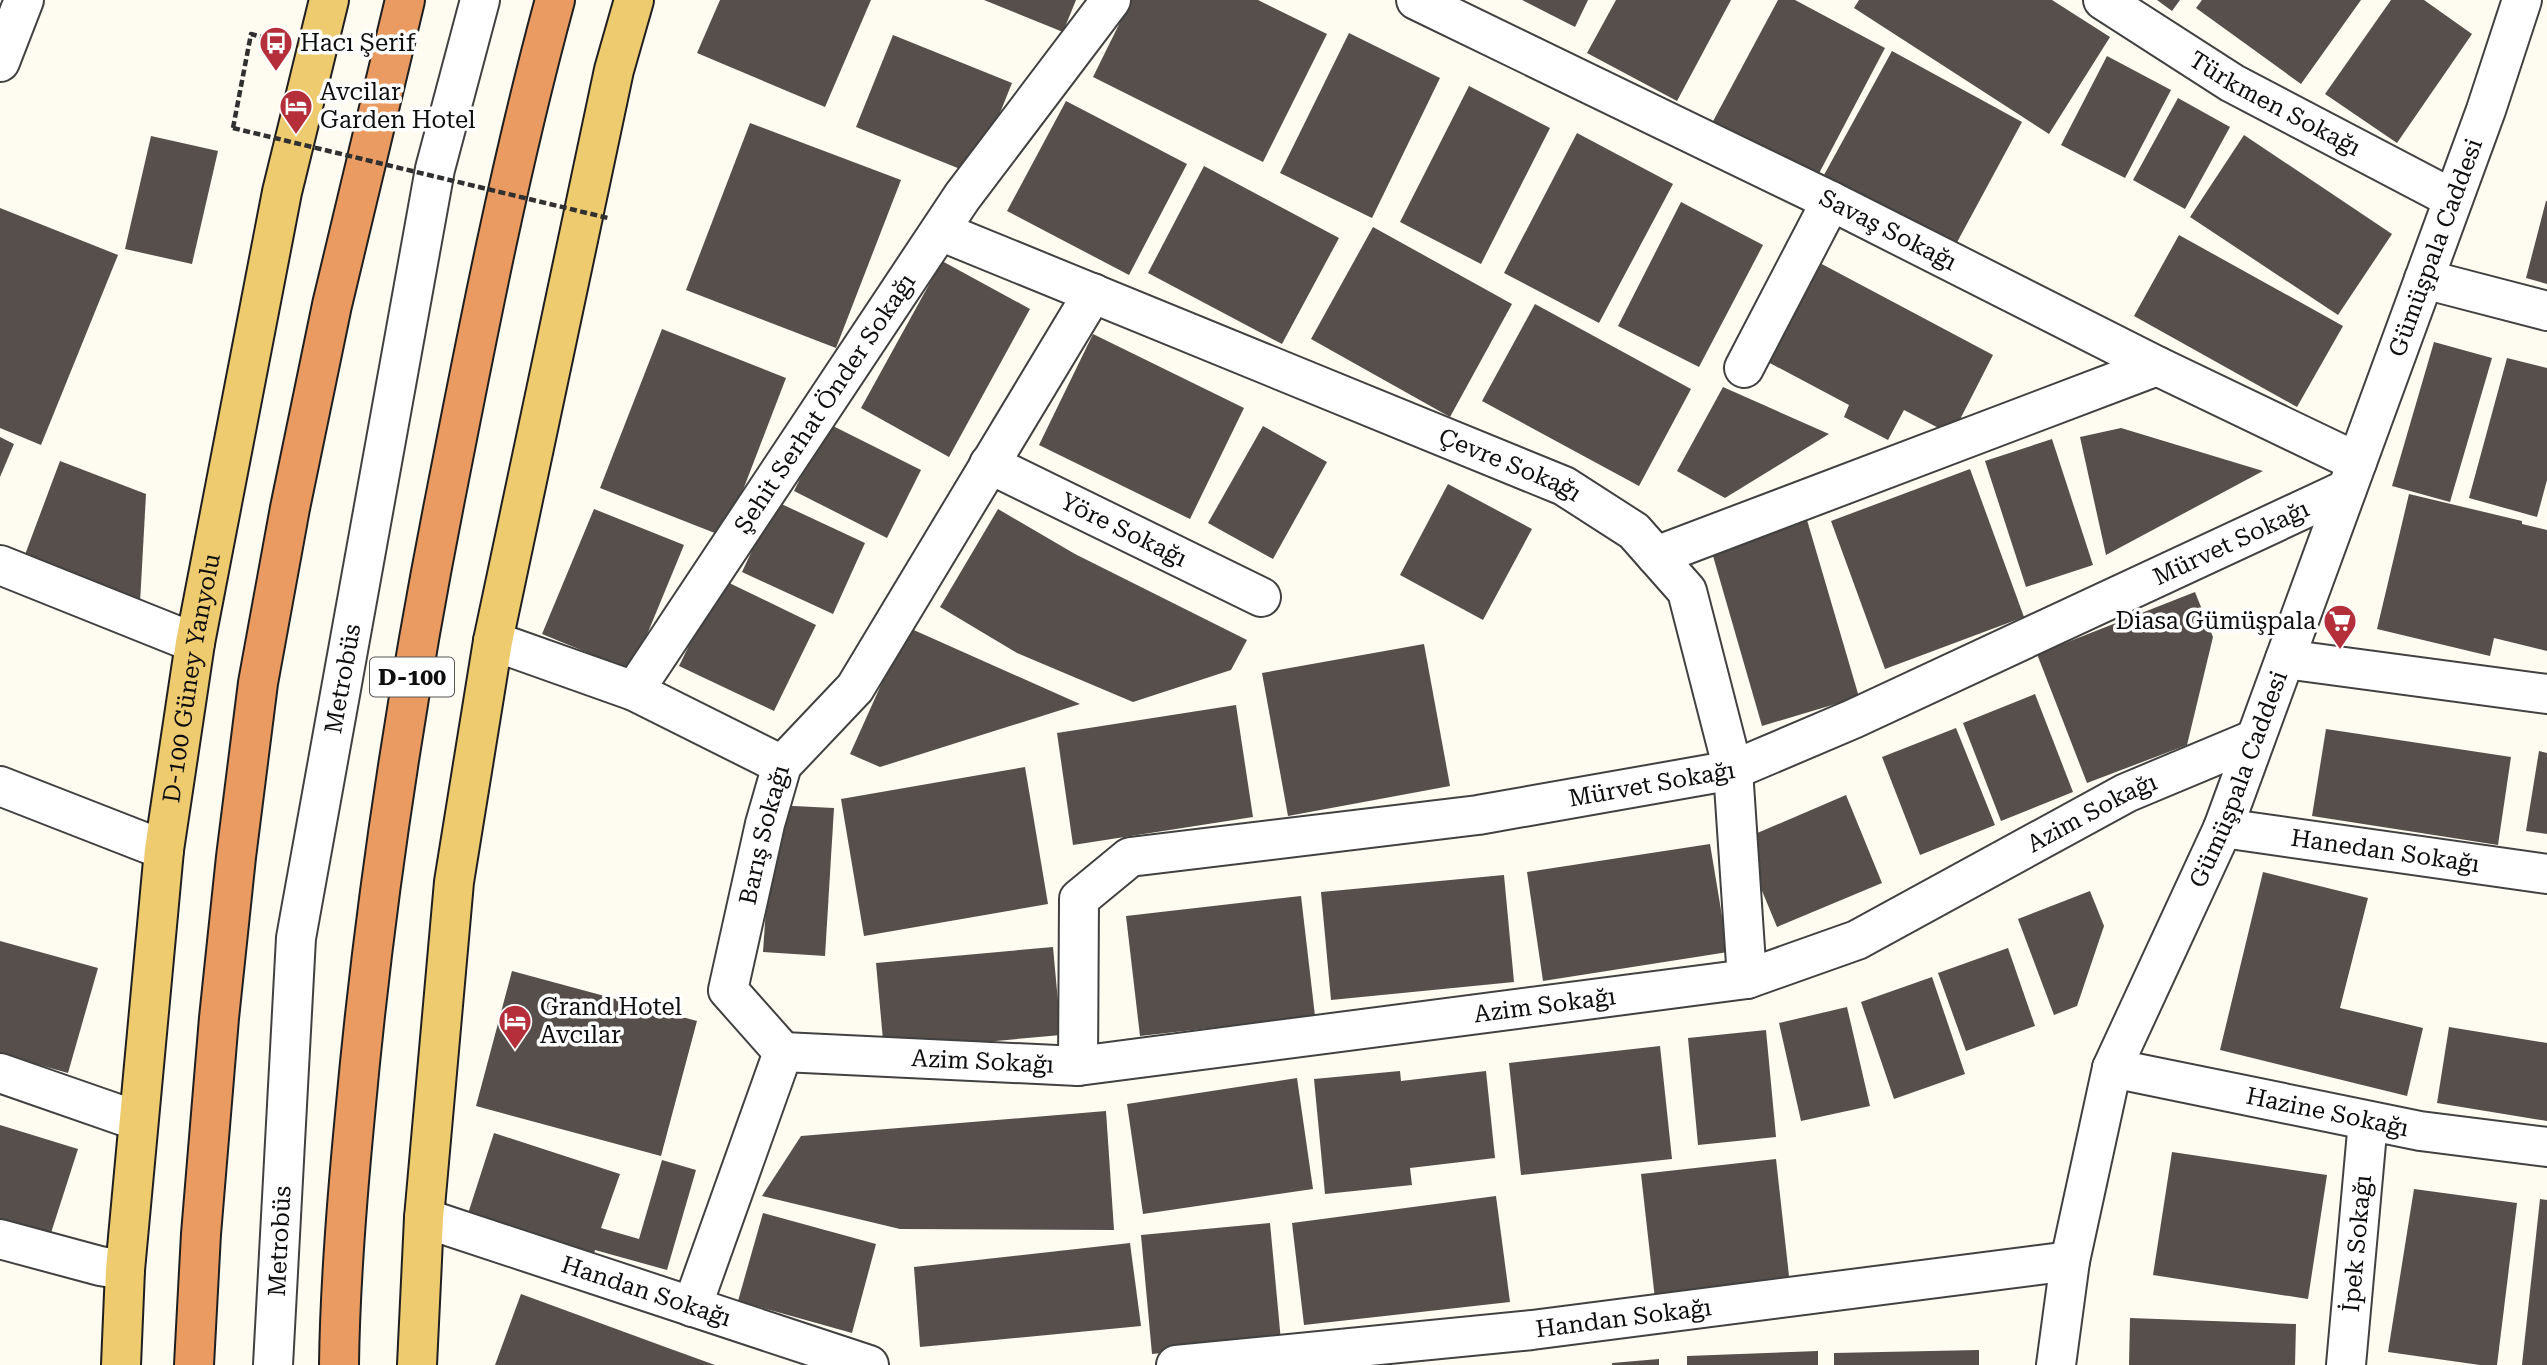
<svg xmlns="http://www.w3.org/2000/svg" width="2547" height="1365" font-family="'Roboto Serif',serif">
	<style>
		.building { fill: #564f4b }
		.lines { fill: none; stroke-linecap: round; stroke-linejoin: round }
		.minor-casing { stroke: #414141; stroke-width: 42 }
		.major-casing { stroke: #1f1f1f; stroke-width: 42 }
		.highway-casing { stroke: #1f1f1f; stroke-width: 42 }
		.path { stroke: #303030; stroke-width: 4.5; stroke-dasharray: 7 3.5; stroke-linecap: butt }
		.minor { stroke: #fff; stroke-width: 38 }
		.major { stroke: #efcb70; stroke-width: 38 }
		.highway { stroke: #ea9b62; stroke-width: 38 }
		.path-bridge { stroke: #303030; stroke-width: 4.5; stroke-dasharray: 7 3.5; stroke-linecap: butt }
		.labels { text-anchor: middle; dominant-baseline: central; stroke-width: 7; stroke-linejoin: round; paint-order: stroke }
		.shield { fill: #fff; stroke: #565656; stroke-width: 2 }
		.shield-label { font-size: 23px; font-weight: bold; fill: #0e0e0e }
		.poi-label { font-size: 24px; fill: #0e0e0e; stroke: #fff; text-anchor: start }
		.street-label { font-size: 24px; fill: #0e0e0e; stroke: #fff }
	</style>
	<rect width="100%" height="100%" fill="#fefbf1"/>
	<g class="building">
		<path d="M720,0H871L825,107L697,53Z"/>
		<path d="M984,0H1076L1063,32Z"/>
		<path d="M1131,0H1258L1327,34L1263,162L1093,77Z"/>
		<path d="M1522,0H1588L1575,27Z"/>
		<path d="M1616,0H1731L1677,101L1587,53Z"/>
		<path d="M1778,0H1795L1885,48L1815,181L1711,125Z"/>
		<path d="M1859,0H2052L2110,37L2049,134L1854,8Z"/>
		<path d="M2157,0H2180L2172,11Z"/>
		<path d="M2202,0H2361L2301,84L2196,8Z"/>
		<path d="M2391,0H2424L2472,34L2397,143L2325,94Z"/>
		<path d="M1349,33L1440,78L1372,218L1280,173Z"/>
		<path d="M893,35L1012,83L975,175L856,127Z"/>
		<path d="M1892,51L2022,122L1955,246L1824,175Z"/>
		<path d="M2107,56L2171,90L2125,178L2061,145Z"/>
		<path d="M1469,86L1550,128L1481,264L1400,222Z"/>
		<path d="M2178,98L2230,127L2185,209L2133,180Z"/>
		<path d="M1066,101L1187,164L1129,275L1007,211Z"/>
		<path d="M750,123L901,180L836,348L686,290Z"/>
		<path d="M1577,133L1673,184L1599,323L1504,273Z"/>
		<path d="M2244,135L2392,234L2338,315L2190,217Z"/>
		<path d="M151,136L218,151L192,264L125,249Z"/>
		<path d="M1204,166L1339,238L1282,344L1148,273Z"/>
		<path d="M2546,201H2547V284L2526,278Z"/>
		<path d="M1681,202L1763,245L1699,367L1618,326Z"/>
		<path d="M0,208L118,255L41,445L0,428Z"/>
		<path d="M1373,227L1512,304L1450,417L1311,339Z"/>
		<path d="M2179,235L2343,326L2297,407L2134,316Z"/>
		<path d="M942,261L1030,309L949,457L861,408Z"/>
		<path d="M1818,262L1993,355L1952,435L1904,410L1888,440L1844,417L1849,405L1766,361Z"/>
		<path d="M1535,304L1691,389L1639,486L1482,401Z"/>
		<path d="M662,329L786,378L725,537L600,488Z"/>
		<path d="M1093,334L1244,408L1190,519L1039,445Z"/>
		<path d="M2434,342L2492,358L2450,502L2392,486Z"/>
		<path d="M2507,358L2547,368V480L2537,517L2469,498Z"/>
		<path d="M1723,387L1829,434L1725,498L1677,471Z"/>
		<path d="M827,423L921,470L887,538L794,491Z"/>
		<path d="M1263,426L1327,462L1273,559L1208,523Z"/>
		<path d="M2121,428L2263,471L2106,555L2080,437Z"/>
		<path d="M0,437L14,444L0,477Z"/>
		<path d="M2052,439L2093,565L2026,587L1985,461Z"/>
		<path d="M60,461L146,494L140,603L23,560Z"/>
		<path d="M1970,469L2024,617L1885,669L1831,521Z"/>
		<path d="M1448,484L1532,529L1483,620L1400,575Z"/>
		<path d="M2409,494L2522,521V524L2547,530V651L2494,638L2490,656L2377,629Z"/>
		<path d="M775,501L865,543L833,614L742,572Z"/>
		<path d="M594,509L684,545L632,671L542,634Z"/>
		<path d="M998,509L1075,554L1247,640L1231,670L1133,702L1017,653L940,607Z"/>
		<path d="M1807,520L1859,697L1762,726L1711,549Z"/>
		<path d="M721,579L816,625L774,711L679,666Z"/>
		<path d="M2195,592L2213,637L2187,745L2087,783L2037,654Z"/>
		<path d="M907,627L1080,704L880,767L850,754Z"/>
		<path d="M1424,644L1450,786L1288,816L1262,673Z"/>
		<path d="M2035,694L2073,792L2001,821L1963,723Z"/>
		<path d="M1236,705L1253,817L1073,845L1057,733Z"/>
		<path d="M1956,728L1995,825L1920,855L1882,757Z"/>
		<path d="M2326,729L2511,757L2498,845L2312,816Z"/>
		<path d="M2539,751L2547,753V834L2526,831Z"/>
		<path d="M1025,767L1048,904L864,936L841,799Z"/>
		<path d="M1846,795L1882,883L1777,927L1741,840Z"/>
		<path d="M773,805L834,808L825,956L763,952Z"/>
		<path d="M1710,844L1728,952L1543,981L1527,872Z"/>
		<path d="M2263,872L2368,898L2340,1008L2423,1028L2407,1096L2220,1050Z"/>
		<path d="M1504,875L1514,982L1331,1000L1321,892Z"/>
		<path d="M2090,891L2104,926L2077,1006L2054,1015L2018,919Z"/>
		<path d="M1301,896L1315,1016L1140,1036L1126,916Z"/>
		<path d="M0,941L98,968L68,1073L0,1054Z"/>
		<path d="M1053,947L1061,1035L884,1051L876,963Z"/>
		<path d="M2008,948L2035,1026L1966,1051L1938,973Z"/>
		<path d="M512,971L697,1021L661,1156L476,1106Z"/>
		<path d="M1932,977L1965,1074L1894,1099L1861,1002Z"/>
		<path d="M1847,1007L1870,1106L1801,1121L1779,1023Z"/>
		<path d="M2449,1027L2547,1043V1121L2437,1103Z"/>
		<path d="M1766,1030L1776,1137L1698,1145L1688,1038Z"/>
		<path d="M1660,1046L1672,1159L1521,1175L1509,1063Z"/>
		<path d="M1400,1071L1401,1081L1486,1071L1495,1158L1410,1168L1412,1185L1325,1194L1314,1079Z"/>
		<path d="M1297,1078L1313,1189L1143,1214L1127,1104Z"/>
		<path d="M1106,1111L1114,1230L900,1229L762,1196L801,1136Z"/>
		<path d="M0,1125L78,1149L50,1236L0,1221Z"/>
		<path d="M494,1133L620,1174L601,1228L639,1239L662,1160L696,1170L667,1270L595,1250L591,1264L465,1223Z"/>
		<path d="M2172,1152L2327,1175L2308,1299L2153,1275Z"/>
		<path d="M1776,1159L1790,1285L1655,1299L1641,1174Z"/>
		<path d="M2414,1189L2517,1203L2497,1365H2480L2388,1352Z"/>
		<path d="M1496,1196L1510,1302L1304,1325L1292,1223Z"/>
		<path d="M2540,1199L2547,1200V1365H2522Z"/>
		<path d="M763,1213L876,1244L852,1333L738,1301Z"/>
		<path d="M1270,1223L1281,1341L1152,1354L1141,1235Z"/>
		<path d="M1130,1243L1141,1326L920,1347L914,1267Z"/>
		<path d="M521,1294L668,1348L715,1365H495Z"/>
		<path d="M2130,1318L2296,1324L2295,1365H2129Z"/>
		<path d="M1979,1350V1365H1834V1353Z"/>
		<path d="M1818,1351V1365H1687V1356Z"/>
		<path d="M1659,1359V1365H1612V1363Z"/>
	</g>
	<g class="lines">
		<defs>
			<g id="minor">
				<path id="s1" d="M1416,0L1831,201L2157,366L2357,462"/>
				<path id="s2" d="M2103,0L2232,83L2453,199"/>
				<path d="M0,62L24,0"/>
				<path id="s3" d="M940,231L1564,486L1634,531L1687,591L1733,770L1747,979"/>
				<path d="M2424,279L2547,311"/>
				<path d="M1744,368L1831,201"/>
				<path id="s4" d="M989,464L1261,597"/>
				<path d="M1656,556L2157,366"/>
				<path d="M0,565L195,643"/>
				<path d="M493,641L634,691L782,765"/>
				<path d="M2285,659L2547,694"/>
				<path id="s5" d="M634,691L962,197L1111,0"/>
				<path d="M0,786L164,850"/>
				<path id="s6" d="M2223,828L2547,874"/>
				<path id="s7" d="M783,1052L1078,1066L1747,979L1857,940L2126,793L2255,739"/>
				<path id="s8" d="M1078,1066L1079,899L1130,857L1478,815L1733,770L1853,719L2347,489"/>
				<path id="s9" d="M2112,1068L2420,1131L2547,1147"/>
				<path d="M0,1073L138,1121"/>
				<path id="s10" d="M424,1218L869,1365"/>
				<path d="M0,1239L100,1266L125,1270"/>
				<path id="s11" d="M692,1307L783,1052L728,990L765,824L782,765L855,688L1093,293"/>
				<path id="s12" d="M273,1365L296,938L435,169L480,0"/>
				<path id="s13" d="M1176,1365L1532,1330L2070,1261"/>
				<path id="s14" d="M2056,1365L2070,1261L2112,1068L2223,828L2486,110L2522,0"/>
				<path id="s15" d="M2346,1365L2368,1121"/>
			</g>
			<g id="major">
				<path id="s16" d="M121,1365L125,1270L164,850L195,643L282,192L329,0"/>
				<path d="M417,1365L424,1218L454,882L493,641L614,70L634,0"/>
			</g>
			<g id="highway">
				<path d="M194,1365L201,1234L219,1018L236,857L258,683L290,508L332,305L405,0"/>
				<path d="M339,1365C340,1282 347,1198 355,1115C374,905 406,696 447,489C479,325 511,162 555,0"/>
			</g>
		</defs>
		<use href="#minor" class="minor-casing"/>
		<use href="#major" class="major-casing"/>
		<use href="#highway" class="highway-casing"/>
		<path class="path" d="M233,128L251,34L273,40"/>
		<use href="#minor" class="minor"/>
		<use href="#major" class="major"/>
		<use href="#highway" class="highway"/>
		<path class="path-bridge" d="M233,128L608,218"/>
	</g>
	<defs>
		<symbol id="bus-pin" viewBox="-11 -11 22 30"><path d="M0 17L-7.5 6A9.5 9.5 0 1 1 7.5 6Z" fill="#b52f3b" stroke="#fff"/><path d="M-5-6H5V4H4V6H2V4H-2V6H-4V4H-5ZM-3.5-4V0h7V-4ZM-3.5 1.2v1.5H-2V1.2ZM2 1.2v1.5H3.5V1.2Z" fill="#fff"/></symbol>
		<symbol id="hotel-pin" viewBox="-11 -11 22 30"><path d="M0 17L-7.5 6A9.5 9.5 0 1 1 7.5 6Z" fill="#b52f3b" stroke="#fff"/><path d="M-6-4.5h1.5V1H6V5H4.5V3h-9V5H-6ZM-4 0a1.8 1.8 0 1 1 3.6 0ZM.5 0V-2.5h3Q6-2.5 6 0Z" fill="#fff"/></symbol>
		<symbol id="supermarket-pin" viewBox="-11 -11 22 30"><path d="M0 17L-7.5 6A9.5 9.5 0 1 1 7.5 6Z" fill="#b52f3b" stroke="#fff"/><path d="M-6-5.5h2.5l.6 2H6L4.5 2H-2.5L-4.4-4H-6ZM-1.5 3.2a1.3 1.3 0 1 0 .1 0ZM3 3.2a1.3 1.3 0 1 0 .1 0Z" fill="#fff"/></symbol>
	</defs>
	<g fill-rule="evenodd">
		<use href="#bus-pin" x="257" y="24" width="38" height="52"/>
		<use href="#hotel-pin" x="277" y="87" width="38" height="52"/>
		<use href="#supermarket-pin" x="2321" y="602" width="38" height="52"/>
		<use href="#hotel-pin" x="496" y="1002" width="38" height="52"/>
	</g>
	<g class="labels">
		<rect class="shield" x="370" y="657.5" width="84" height="39" rx="5"/>
		<g class="shield-label">
			<text x="412" y="677">D-100</text>
		</g>
		<g class="poi-label">
			<text x="300" y="43">Hacı Şerif</text>
			<text x="320" y="92">Avcilar<tspan x="320" dy="28">Garden Hotel</tspan></text>
			<text x="2316" y="621" text-anchor="end">Diasa Gümüşpala</text>
			<text x="540" y="1007">Grand Hotel<tspan x="540" dy="28">Avcılar</tspan></text>
		</g>
		<g class="street-label">
			<text stroke="none"><textPath href="#s2" startOffset="201">Türkmen Sokağı</textPath></text>
			<text stroke="none"><textPath href="#s1" startOffset="525">Savaş Sokağı</textPath></text>
			<text stroke="none"><textPath href="#s14" startOffset="1185">Gümüşpala Caddesi</textPath></text>
			<text stroke="none"><textPath href="#s5" startOffset="345">Şehit Serhat Önder Sokağı</textPath></text>
			<text stroke="none"><textPath href="#s3" startOffset="616">Çevre Sokağı</textPath></text>
			<text stroke="none"><textPath href="#s4" startOffset="150">Yöre Sokağı</textPath></text>
			<text stroke="none"><textPath href="#s8" startOffset="1390">Mürvet Sokağı</textPath></text>
			<text stroke="none"><textPath href="#s16" startOffset="691">D-100 Güney Yanyolu</textPath></text>
			<text stroke="none"><textPath href="#s12" startOffset="691">Metrobüs</textPath></text>
			<text stroke="none"><textPath href="#s14" startOffset="618">Gümüşpala Caddesi</textPath></text>
			<text stroke="none"><textPath href="#s8" startOffset="760">Mürvet Sokağı</textPath></text>
			<text stroke="none"><textPath href="#s7" startOffset="1354">Azim Sokağı</textPath></text>
			<text stroke="none"><textPath href="#s11" startOffset="513">Barış Sokağı</textPath></text>
			<text stroke="none"><textPath href="#s6" startOffset="164">Hanedan Sokağı</textPath></text>
			<text stroke="none"><textPath href="#s7" startOffset="766">Azim Sokağı</textPath></text>
			<text stroke="none"><textPath href="#s7" startOffset="200">Azim Sokağı</textPath></text>
			<text stroke="none"><textPath href="#s9" startOffset="220">Hazine Sokağı</textPath></text>
			<text stroke="none"><textPath href="#s12" startOffset="124">Metrobüs</textPath></text>
			<text stroke="none"><textPath href="#s15" startOffset="122">İpek Sokağı</textPath></text>
			<text stroke="none"><textPath href="#s10" startOffset="234">Handan Sokağı</textPath></text>
			<text stroke="none"><textPath href="#s13" startOffset="450">Handan Sokağı</textPath></text>
		</g>
	</g>
</svg>
